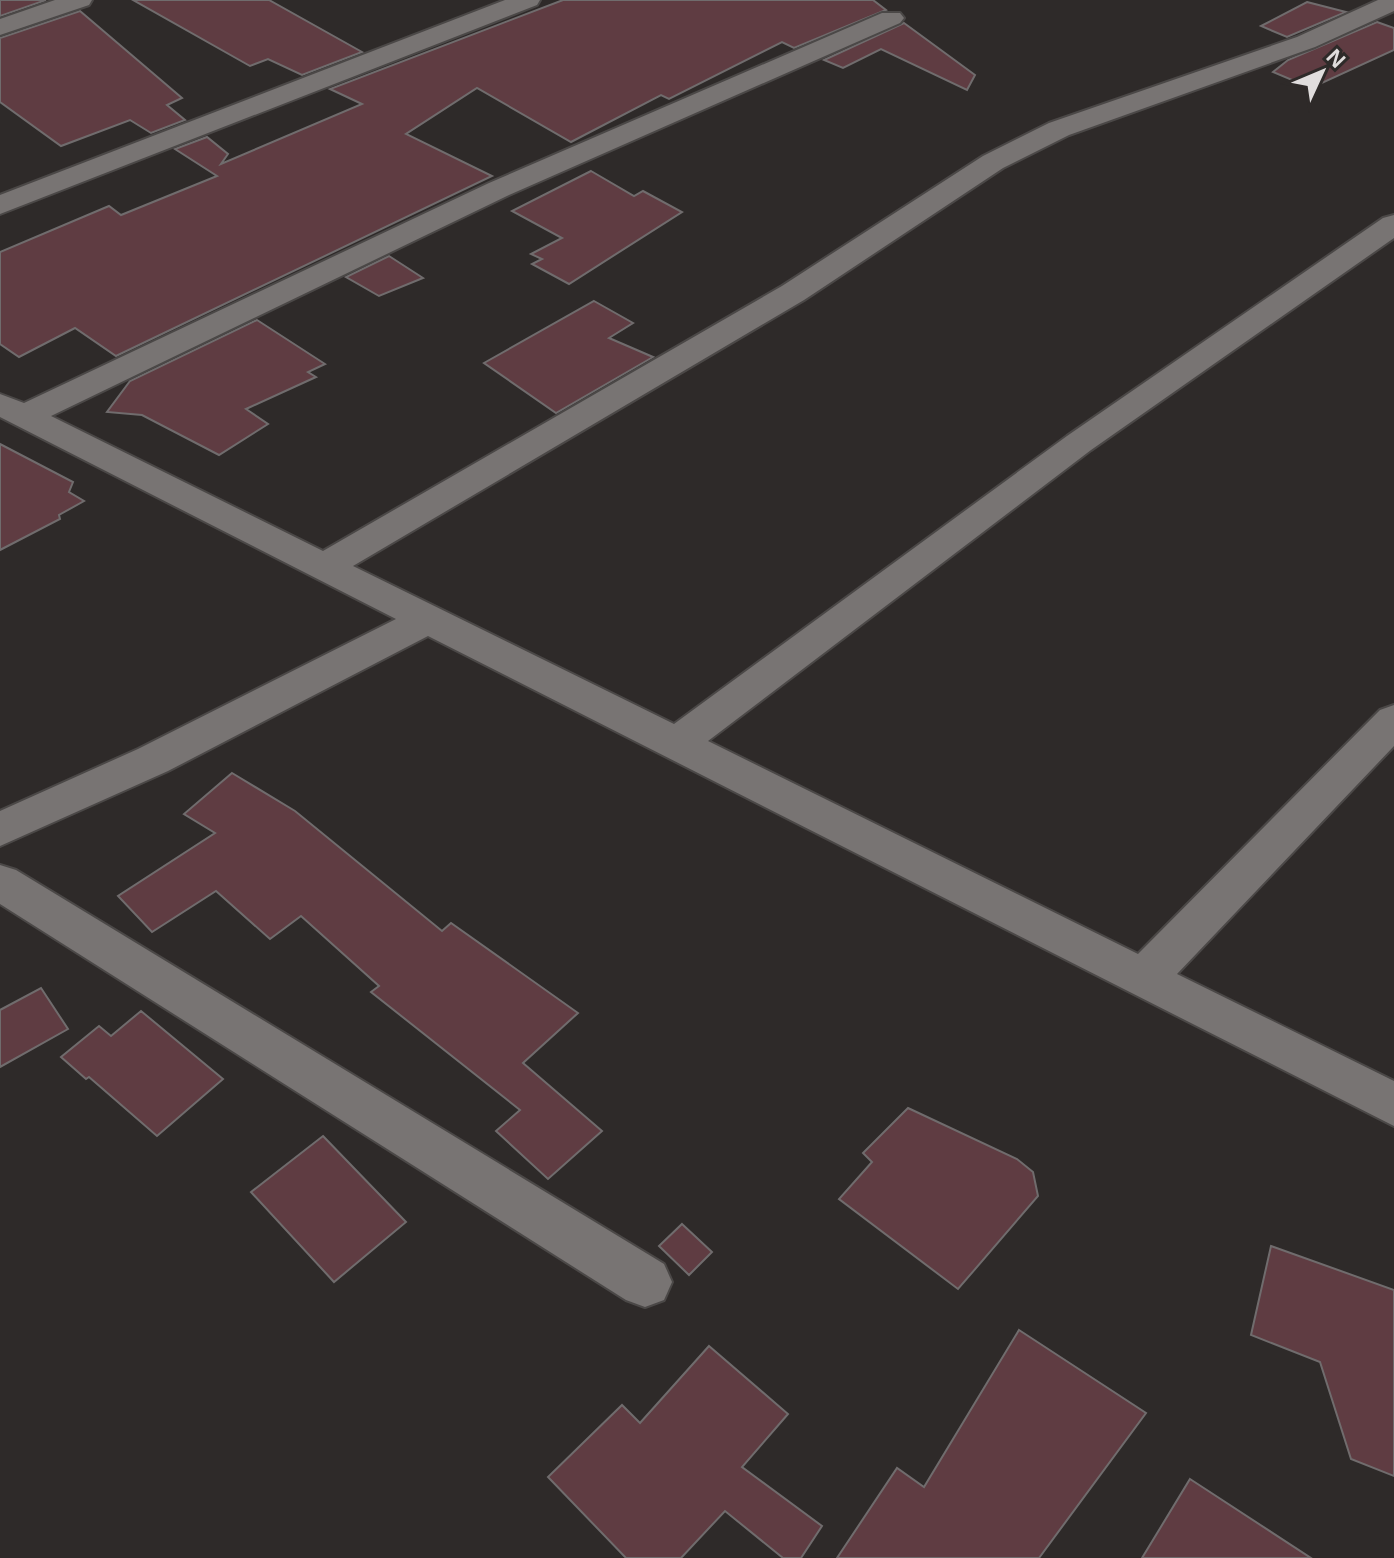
<svg xmlns="http://www.w3.org/2000/svg" width="1394" height="1558" font-family="Arial,sans-serif">
	<style>
		.building { fill: #5f3c42; stroke: #706c6d; stroke-width: 2 }
		.lines { fill: none; stroke-linecap: round; stroke-linejoin: round }
		.street-casing { stroke: #4b4847; stroke-width: 4 }
		.street { fill: #787473; fill-rule: evenodd }
	</style>
	<rect width="100%" height="100%" fill="#2e2a29"/>
	<g class="building">
		<path d="M0,0H46L0,16Z"/>
		<path d="M133,0H269L362,52L302,75L268,59L250,66Z"/>
		<path d="M563,0H873L886,10L794,48L782,42L669,99L661,95L571,142L477,88L406,134L492,176L116,356L75,328L19,357L0,344V252L109,206L121,215L217,176L175,149L207,137L228,154L221,164L362,104L330,89Z"/>
		<path d="M1307,2L1346,12L1287,37L1261,26Z"/>
		<path d="M80,11L182,98L167,105L185,120L151,133L130,120L61,146L0,102V38Z"/>
		<path d="M1377,22L1394,28V50L1311,88L1273,72L1288,60Z"/>
		<path d="M904,23L975,75L967,90L881,49L843,68L824,60Z"/>
		<path d="M591,171L634,196L643,191L682,212L569,284L532,264L542,259L531,254L562,238L512,211Z"/>
		<path d="M389,256L423,278L379,296L346,277Z"/>
		<path d="M594,301L633,323L609,338L653,357L556,413L484,363Z"/>
		<path d="M257,320L325,364L308,372L316,377L246,409L268,424L219,455L142,415L107,412L130,381Z"/>
		<path d="M0,444L73,482L69,492L84,501L59,515L60,519L0,550Z"/>
		<path d="M232,773L295,811L442,931L451,923L578,1013L523,1063L602,1131L548,1179L496,1131L520,1110L371,992L379,986L301,916L270,939L216,891L152,932L118,896L215,833L184,814Z"/>
		<path d="M41,988L68,1029L0,1067V1010Z"/>
		<path d="M141,1011L223,1079L157,1136L89,1077L86,1079L61,1057L99,1026L111,1036Z"/>
		<path d="M908,1108L1017,1159L1033,1172L1038,1196L958,1289L839,1199L872,1162L863,1153Z"/>
		<path d="M323,1136L406,1222L334,1282L251,1192Z"/>
		<path d="M682,1224L712,1252L689,1275L659,1246Z"/>
		<path d="M1271,1246L1394,1290V1476L1351,1459L1320,1362L1251,1335Z"/>
		<path d="M1019,1330L1146,1413L1039,1558H837L897,1468L924,1487Z"/>
		<path d="M709,1346L788,1414L742,1467L822,1526L801,1558H783L725,1511L681,1558H626L548,1477L622,1405L640,1423Z"/>
		<path d="M1190,1479L1311,1558H1142Z"/>
	</g>
	<g class="lines">
		<defs>
			<g id="street">
				<path d="M55,0H92L89,5L0,35V19Z"/>
				<path d="M505,0H540L537,5L0,214V195Z"/>
				<path d="M1378,0H1394V11L1315,47L1069,135L1003,168L804,300L353,566L674,724L1067,436L1383,218L1394,215V238L1091,450L708,741L1138,954L1380,710L1394,705V746L1177,974L1394,1081V1126L428,636L168,771L0,846V811L138,749L396,619L0,417V394L24,403L489,183L882,13H900L904,18L900,23L509,195L51,416L323,551L782,286L983,156L1049,123L1297,37Z"/>
				<path d="M0,865L16,870L664,1264L672,1282L664,1300L645,1307L626,1300L0,904Z"/>
			</g>
		</defs>
		<use href="#street" class="street-casing"/>
		<use href="#street" class="street"/>
	</g>
	<g transform="translate(1322 72) rotate(46)" stroke="#2e2a29" stroke-width="6" paint-order="stroke">
	<path d="M0-6L14 30L0 20L-14 30Z" fill="#e0dddd"/>
	<text y="-12" font-size="22" font-weight="bold" text-anchor="middle" fill="#e0dddd">N</text>
	</g>
</svg>
